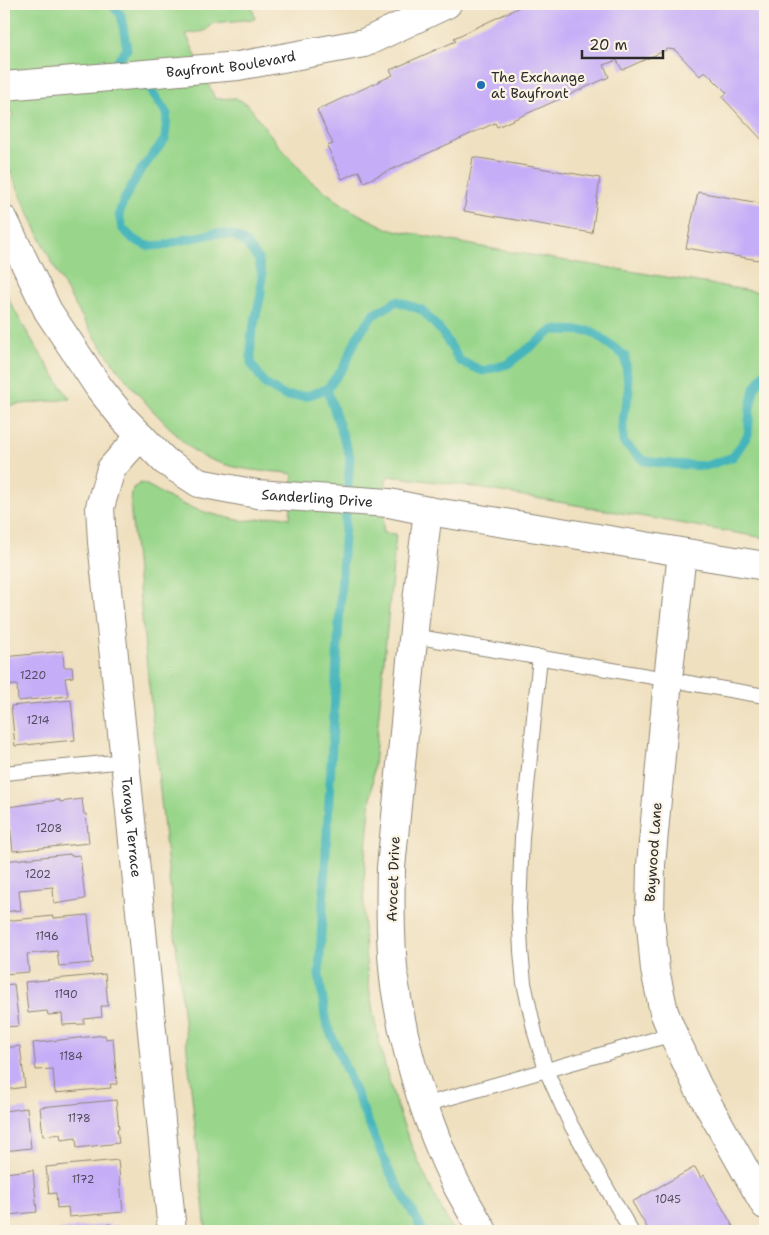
<svg xmlns="http://www.w3.org/2000/svg" width="769" height="1235" font-family="'Shantell Sans',sans-serif">
	<style>
		.green { fill: #99d68b; stroke: #62805b }
		.lines { fill: none; stroke-linecap: round; stroke-linejoin: round }
		.stream { stroke: #45b5bb; stroke-width: 9 }
		.building { fill: #c6adf8 }
		.service-casing { stroke: #8d8676; stroke-width: 16 }
		.minor-casing { stroke: #8d8676; stroke-width: 30 }
		.tertiary-casing { stroke: #8d8676; stroke-width: 30 }
		.service { stroke: #fff; stroke-width: 14 }
		.minor { stroke: #fff; stroke-width: 28 }
		.tertiary { stroke: #fff; stroke-width: 28 }
		.poi-dot { fill: #1f6fb2; stroke: #fcf5e5; stroke-width: 2 }
		.labels { text-anchor: middle; dominant-baseline: central; stroke-width: 4.5; stroke-linejoin: round; paint-order: stroke }
		.number-label { font-size: 11px; fill: #524c5e }
		.street-label { font-size: 14px; fill: #2b2b2b; stroke: #fcf5e5 }
		.poi-label { font-size: 14px; fill: #2b2b2b; stroke: #fcf5e5; text-anchor: start }
	</style>
	<rect width="100%" height="100%" fill="#fcf5e5"/>
	<filter id="ink" filterUnits="userSpaceOnUse"><feTurbulence type="fractalNoise" baseFrequency=".02" numOctaves="2"/><feDisplacementMap in="SourceGraphic" scale="10" xChannelSelector="R" yChannelSelector="G"/><feConvolveMatrix kernelMatrix="1 2 1 2 8 2 1 2 1" color-interpolation-filters="sRGB"/></filter>
	<filter id="wash" filterUnits="userSpaceOnUse"><feTurbulence type="fractalNoise" baseFrequency=".0096" numOctaves="4" result="noise"/><feDisplacementMap in="SourceGraphic" scale="20" xChannelSelector="R" yChannelSelector="G"/><feGaussianBlur stdDeviation="1.12" result="paint"/><feColorMatrix in="noise" values="0 0 0 0 0 0 0 0 0 0 0 0 0 0 0 0 0 1.4 0 .05"/><feComposite in="paint" operator="in"/></filter>
	<g filter="url(#wash)">
		<rect width="100%" height="100%" fill="#efe0c0"/>
		<g class="green">
			<path d="M4,4H251L255,19L213,23L205,31L186,34L215,99L236,98L248,105L279,146L312,182L345,206L360,215L389,229L493,249L765,293V538L461,485L389,476L386,480L383,533L396,534L365,860C364,890 363,921 365,951C370,1007 382,1065 401,1118C414,1157 434,1195 453,1231H206L131,513V500L133,488L141,483C152,486 161,494 171,499C192,509 216,516 239,520C252,522 265,517 278,516C282,516 286,518 290,518L293,474C280,471 265,472 252,470C236,468 218,463 204,457C188,449 176,434 164,422C126,384 93,338 67,291C43,248 24,202 4,157V144L6,142C1,130 4,125 13,116L4,97Z"/>
			<path d="M4,290C23,328 46,364 70,399L4,406Z"/>
		</g>
		<g class="lines">
			<g class="stream">
				<path d="M111,4L121,15L127,49L118,61L116,71L118,73"/>
				<path d="M140,85L149,87L167,114L165,139L138,174L124,200L119,214L122,228L133,239L147,246L165,245L182,240L217,233L233,235L246,243L258,259L262,274L261,294L251,338V363L265,384L285,396H306L327,389L345,365L357,337L373,315L397,301L422,310L441,331L460,361L483,371L508,364L553,330L591,331L625,356L629,393L623,416V442L644,461L672,464L706,466L733,457L748,435L750,408L754,389L765,373"/>
				<path d="M327,389L350,457L343,554L319,974L326,1022L388,1169L423,1231"/>
			</g>
		</g>
		<g id="blocks">
			<g class="building">
				<path d="M526,4H765V143L722,97L727,93L705,71L700,76L675,50L668,49L622,70L617,60L604,65L609,77L497,127L495,123L364,182L359,171L342,179L327,146L333,144L317,110L393,75L390,70L456,41L454,38Z"/>
				<path d="M473,157L600,178L592,233L464,211Z"/>
				<path d="M698,192L765,204V261L686,248Z"/>
				<path d="M63,651L64,667H72L73,677L65,678L68,696L18,701L17,685L4,686V657Z"/>
				<path d="M71,700L75,740L15,746L11,706Z"/>
				<path d="M82,799L84,814H86L89,843L13,851L8,807L58,800H60V802Z"/>
				<path d="M70,854L71,856L80,855L85,899L54,904L53,887L19,890L21,910L4,912V861Z"/>
				<path d="M88,915L93,963L59,966L57,951L27,954L29,972L4,974V921L53,916V918Z"/>
				<path d="M105,974L108,1006H101L102,1017L84,1019V1024L63,1025L62,1014L48,1015L47,1011L28,1013L25,982Z"/>
				<path d="M14,984L19,1026L4,1027V985Z"/>
				<path d="M105,1035L106,1039L113,1038L117,1084H110L111,1088L55,1093L53,1069L36,1070L33,1043Z"/>
				<path d="M20,1046L25,1087L4,1090V1048Z"/>
				<path d="M116,1100L119,1129H117L119,1143L77,1148L76,1138L61,1140L60,1134L43,1136L40,1107Z"/>
				<path d="M27,1108L31,1148L4,1151V1111Z"/>
				<path d="M118,1160L123,1212L69,1217L68,1207L57,1208L56,1193L49,1194L46,1167Z"/>
				<path d="M695,1167L701,1178L704,1175L735,1230L732,1231H649L632,1202Z"/>
				<path d="M33,1170L37,1212L8,1215L4,1173Z"/>
				<path d="M110,1224V1227L118,1225L119,1231H56V1230Z"/>
			</g>
		</g>
	</g>
	<g filter="url(#ink)">
		<use href="#blocks" fill-opacity="0" stroke="#8d8676" stroke-width="1"/>
		<g class="lines">
			<defs>
				<g id="service">
					<path d="M413,636L765,696"/>
					<path d="M540,657L522,837L519,909L521,951L524,983L535,1033L546,1070L558,1097L571,1125L631,1231"/>
					<path d="M4,773L125,761"/>
					<path d="M424,1105L673,1034"/>
				</g>
				<g id="minor">
					<path id="s1" d="M4,220L48,311L100,389L125,420L165,461L199,483L257,494L389,503L428,511L543,529L765,566"/>
					<path id="s2" d="M141,436L125,453L111,469L100,507L102,542L125,761L172,1231"/>
					<path d="M428,511L416,609L391,868C390,907 390,947 395,986C405,1052 425,1118 453,1178C462,1196 473,1214 483,1231"/>
					<path d="M682,553L668,679L651,865L650,915L655,970L664,1012L673,1034L698,1087L765,1205"/>
				</g>
				<g id="tertiary">
					<path id="s3" d="M4,86L238,66L364,43L447,4"/>
				</g>
			</defs>
			<use href="#service" class="service-casing"/>
			<use href="#minor" class="minor-casing"/>
			<use href="#tertiary" class="tertiary-casing"/>
			<use href="#service" class="service"/>
			<use href="#minor" class="minor"/>
			<use href="#tertiary" class="tertiary"/>
		</g>
	</g>
	<circle class="poi-dot" cx="481" cy="85" r="5"/>
	<g class="labels">
		<g class="number-label">
			<text x="33" y="675">1220</text>
			<text x="38" y="720">1214</text>
			<text x="49" y="828">1208</text>
			<text x="38" y="874">1202</text>
			<text x="47" y="936">1196</text>
			<text x="66" y="994">1190</text>
			<text x="71" y="1056">1184</text>
			<text x="79" y="1118">1178</text>
			<text x="83" y="1179">1172</text>
			<text x="668" y="1199">1045</text>
		</g>
		<g class="street-label">
			<text stroke="none"><textPath href="#s3" startOffset="228">Bayfront Boulevard</textPath></text>
			<text stroke="none"><textPath href="#s1" startOffset="452">Sanderling Drive</textPath></text>
			<text stroke="none"><textPath href="#s2" startOffset="406">Taraya Terrace</textPath></text>
			<text transform="translate(653 852) rotate(-86)">Baywood Lane</text>
			<text transform="translate(393 879) rotate(-88)">Avocet Drive</text>
		</g>
		<g class="poi-label">
			<text x="491" y="77">The Exchange<tspan x="491" dy="16">at Bayfront</tspan></text>
		</g>
	</g>
	<rect width="769" height="1235" fill="none" stroke="#fcf5e5" stroke-width="20"/>
	<path d="M582 50v8h81v-8" fill="none" stroke="#2b2b2b" stroke-width="2.5"/>
	<text x="589" y="50" font-size="15" fill="#2b2b2b" stroke="#fcf5e5" stroke-width="4" paint-order="stroke">20 m</text>
</svg>
